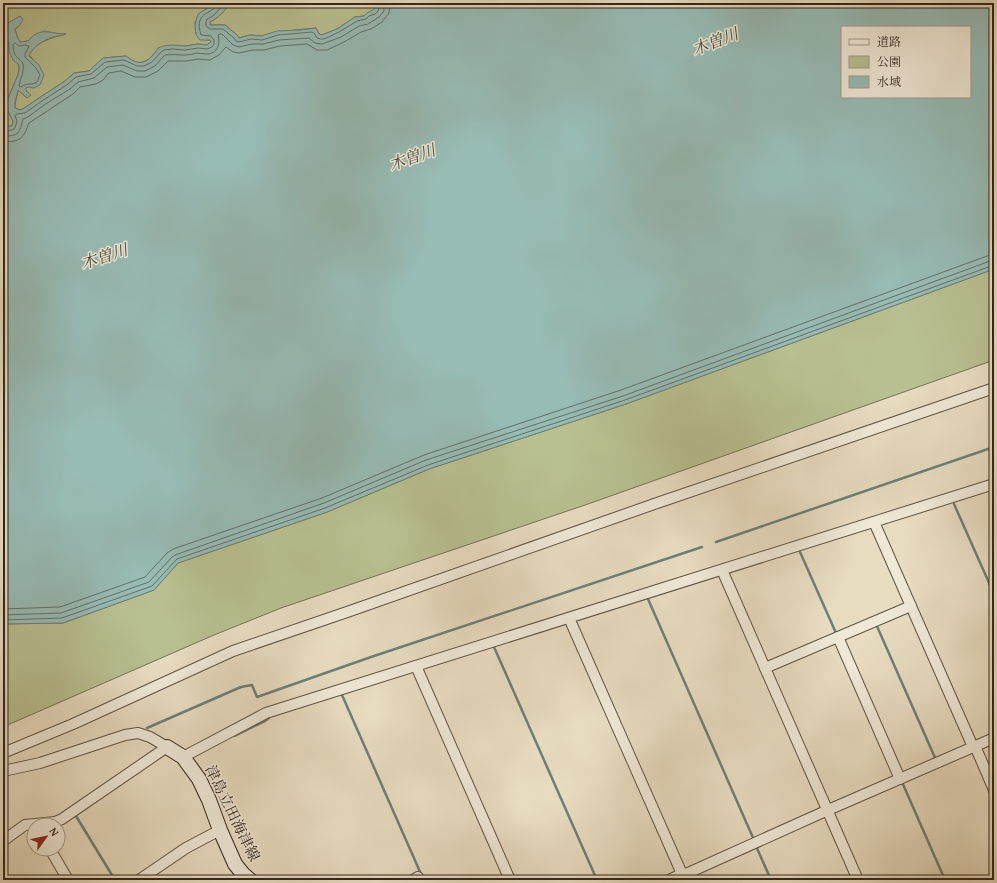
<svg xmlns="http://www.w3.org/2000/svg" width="997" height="883" font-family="'Gentium Book Plus','Noto Serif JP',serif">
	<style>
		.green { fill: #b8bf90; stroke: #747256 }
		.water { fill: #97bbb5; stroke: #6e7f77; fill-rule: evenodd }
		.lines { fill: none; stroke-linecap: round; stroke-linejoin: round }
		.shore { stroke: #647068; stroke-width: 1 }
		.stream { stroke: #6e7f77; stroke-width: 2.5 }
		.minor-casing { stroke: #5e5344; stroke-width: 12 }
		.secondary-casing { stroke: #30261b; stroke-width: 16 }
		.minor { stroke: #efe8d6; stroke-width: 10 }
		.secondary { stroke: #efe8d6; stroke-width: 14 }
		.labels { text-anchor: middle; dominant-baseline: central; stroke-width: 3; stroke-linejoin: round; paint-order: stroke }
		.street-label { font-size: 15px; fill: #30261b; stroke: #efe8d6 }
		.water-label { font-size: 16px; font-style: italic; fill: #4a4b42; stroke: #efe8d6 }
	</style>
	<rect width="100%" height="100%" fill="#e7dbc0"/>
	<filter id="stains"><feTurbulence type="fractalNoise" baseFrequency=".005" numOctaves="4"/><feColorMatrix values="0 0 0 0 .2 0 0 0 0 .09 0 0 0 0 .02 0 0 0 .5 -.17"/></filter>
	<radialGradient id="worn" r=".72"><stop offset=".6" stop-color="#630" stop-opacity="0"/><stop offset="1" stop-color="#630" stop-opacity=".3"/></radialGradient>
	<g class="green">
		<path d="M3,3H216L205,9L195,22L196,34L204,40H210L211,42L207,45L198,44L186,46H179L156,52L149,59L143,62L139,63L131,60L126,56L104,58L89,71L74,73L65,81L39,98L23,109L20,110L15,108C15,101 17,96 18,91V90L26,97L30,95L26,91L25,88L28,87L33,59L29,55C33,46 43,41 52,38C56,36 61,36 65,34H58L44,31L32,37L28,41L20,42L17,36L15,29L18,27L8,23L6,30L5,35L19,65C20,73 15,81 12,89C9,95 8,100 5,105L13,121L12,126L3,127Z"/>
		<path d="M230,3H375V8L371,12L367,13L364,16L355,17L337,29L322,35L319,34L316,28L295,30L261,36L250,35L239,38L237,35L225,25H210V22C218,18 225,11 230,3Z"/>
		<path d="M994,269V360L588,504L281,608L214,635L3,727V624L63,623L154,590L178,563L327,512L429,469L626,404Z"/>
	</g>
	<path class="water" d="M216,3H230C225,11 218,18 210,22V25H225L237,35L239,38L250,35L261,36L277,31L300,30L316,28L319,34L322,35L337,29L355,17L364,16C368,11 371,12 375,8V3H994V269L626,404L429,469L327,512L178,563L154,590L63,623L3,624V127L12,126L13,121L5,105C8,100 9,95 12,89C15,81 20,73 19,65L13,60L9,51V43L5,35L6,30L8,23L20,16L23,19L20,25L15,29L17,36L20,42L28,41C40,26 50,34 66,34C61,36 57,36 52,37C43,41 33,46 29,56L39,65L44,75L40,85L34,88L28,87L26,88V91L31,95L27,98L18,90V91L15,102V108L20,110L23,109L39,98L65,81L74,73L89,71L103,58L126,56C135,63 143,66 152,56C154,53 156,52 158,48L163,46L172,45L185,46L198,44L207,45L211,42L210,40H200C193,34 195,22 198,14ZM842,27H970V97H842Z"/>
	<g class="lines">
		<g class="shore">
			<path d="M225,3L213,16L207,19L206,22V26L210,29H223L234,38L236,41L239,42L251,39L262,40L278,35L312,32L314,33L317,38L321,39H324L339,32L357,21L366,19L369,16L375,14L378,11L379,8V3"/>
			<path d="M15,43L19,46L26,45L29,46L25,54V57L36,68L40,75L37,82C31,86 28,82 21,87L19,86C20,80 25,69 23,64C22,61 21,61 19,59C14,55 13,51 13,45Z"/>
			<path d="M3,131L12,130L15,128L17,121L15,116L16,114L25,113L42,101L68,84L76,77L91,74L105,62L124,60L137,66H144L152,62L161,52L164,50L172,49L185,50L198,48L207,49L212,47L214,44V40L211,36L201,35C193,9 215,16 217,3"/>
			<path d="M3,136C20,136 19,133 23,119L28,117L44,105L70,89L78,82L94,78L107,67L123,65L137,71H145L155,66L165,55C172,54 178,55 184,55C189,55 193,54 197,53C200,53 204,54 207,54C217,54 221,44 218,35L220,34H222L233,45L239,47L252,44H263L279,40L309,38L315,43L322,44L341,37L359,26L368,24L379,17L384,11V3"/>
			<path d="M3,142L15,141L20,139L25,133L29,123L73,94L80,87L96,84L103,80L109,73L121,71L135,77H146L158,71L168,61H186L198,59L210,60L219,55L226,47L233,52L239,53L253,50H264L280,46L307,44L317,50H327L344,42L361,32L371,29L382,22L389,13L390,3"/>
			<path d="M3,609L60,607L145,577L167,553L173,549L322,498L424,455L621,390L987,256L994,255"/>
			<path d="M3,615L61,613L149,582L172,557L175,555L324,503L426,460L623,396L990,261H994"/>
			<path d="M3,620L62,618L152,586L177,559L325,508L428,465L625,400L991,266H994"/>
		</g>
		<g class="stream">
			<path d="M954,504L994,594"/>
			<path d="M716,542L994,447"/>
			<path d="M800,552L836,633H837"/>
			<path d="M648,599L754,840"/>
			<path d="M876,624L936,760"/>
			<path d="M494,647L597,880"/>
			<path d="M342,695L421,874"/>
			<path d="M147,728L241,687L252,685L257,697L371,657L702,547"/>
			<path d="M234,736L265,721L269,718"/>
			<path d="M902,782L945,880"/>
			<path d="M76,816L115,880"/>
			<path d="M756,846L771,880"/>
		</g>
		<defs>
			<g id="minor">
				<path d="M874,522L973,747"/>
				<path d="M722,570L858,880"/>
				<path d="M569,618L682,874"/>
				<path d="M838,637L900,779"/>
				<path d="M416,666L510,880"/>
				<path d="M765,668L911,606"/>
				<path d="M975,746L994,790"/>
				<path d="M3,753L73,724L233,651L350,611L660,502L994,388"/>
				<path d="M183,757L266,713L994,484"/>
				<path d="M3,771L40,763L125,735L138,733L150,737L167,747L62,819L55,822L25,825L3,841"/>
				<path d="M50,849L68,880"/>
				<path d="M139,880L186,848L220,830"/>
				<path d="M413,880L418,877L419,880"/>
				<path d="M669,880L682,874L688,873L828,810L994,738"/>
			</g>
			<path id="secondary" d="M167,747L183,757L199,779L209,800L220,830L235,864L243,874L250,880"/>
		</defs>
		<use href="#minor" class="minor-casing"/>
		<use href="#secondary" class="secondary-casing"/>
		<use href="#minor" class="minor"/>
		<use href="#secondary" class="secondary"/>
	</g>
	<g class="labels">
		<g class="street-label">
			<text transform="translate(233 813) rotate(64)">津島立田海津線</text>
		</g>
		<g class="water-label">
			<text transform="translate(715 41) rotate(-21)">木曽川</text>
			<text transform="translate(412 157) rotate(-20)">木曽川</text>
			<text transform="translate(104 256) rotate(-18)">木曽川</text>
		</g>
	</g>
	<rect width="997" height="883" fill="none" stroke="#e7dbc0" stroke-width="16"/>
	<rect x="4" y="4" width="989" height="875" fill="none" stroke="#30261b" stroke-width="2"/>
	<rect x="8" y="8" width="981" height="867" fill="none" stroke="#30261b"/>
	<rect x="841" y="26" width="130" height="72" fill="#efe8d6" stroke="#a39a8b"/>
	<rect x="849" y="39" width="20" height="6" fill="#efe8d6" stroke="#a39a8b"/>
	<text x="877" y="46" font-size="12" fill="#30261b">道路</text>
	<rect x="849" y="56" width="20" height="12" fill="#b8bf90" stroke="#a39a8b"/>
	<text x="877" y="66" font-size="12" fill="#30261b">公園</text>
	<rect x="849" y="76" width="20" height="12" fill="#97bbb5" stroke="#a39a8b"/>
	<text x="877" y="86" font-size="12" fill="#30261b">水域</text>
	<g transform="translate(46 837) rotate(57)"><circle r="19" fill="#efe8d6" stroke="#a39a8b"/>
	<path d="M0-3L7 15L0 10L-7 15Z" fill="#8f2418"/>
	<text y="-6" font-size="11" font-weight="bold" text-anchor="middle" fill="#30261b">N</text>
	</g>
	<rect width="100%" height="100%" filter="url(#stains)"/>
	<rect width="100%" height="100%" fill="url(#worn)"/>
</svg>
